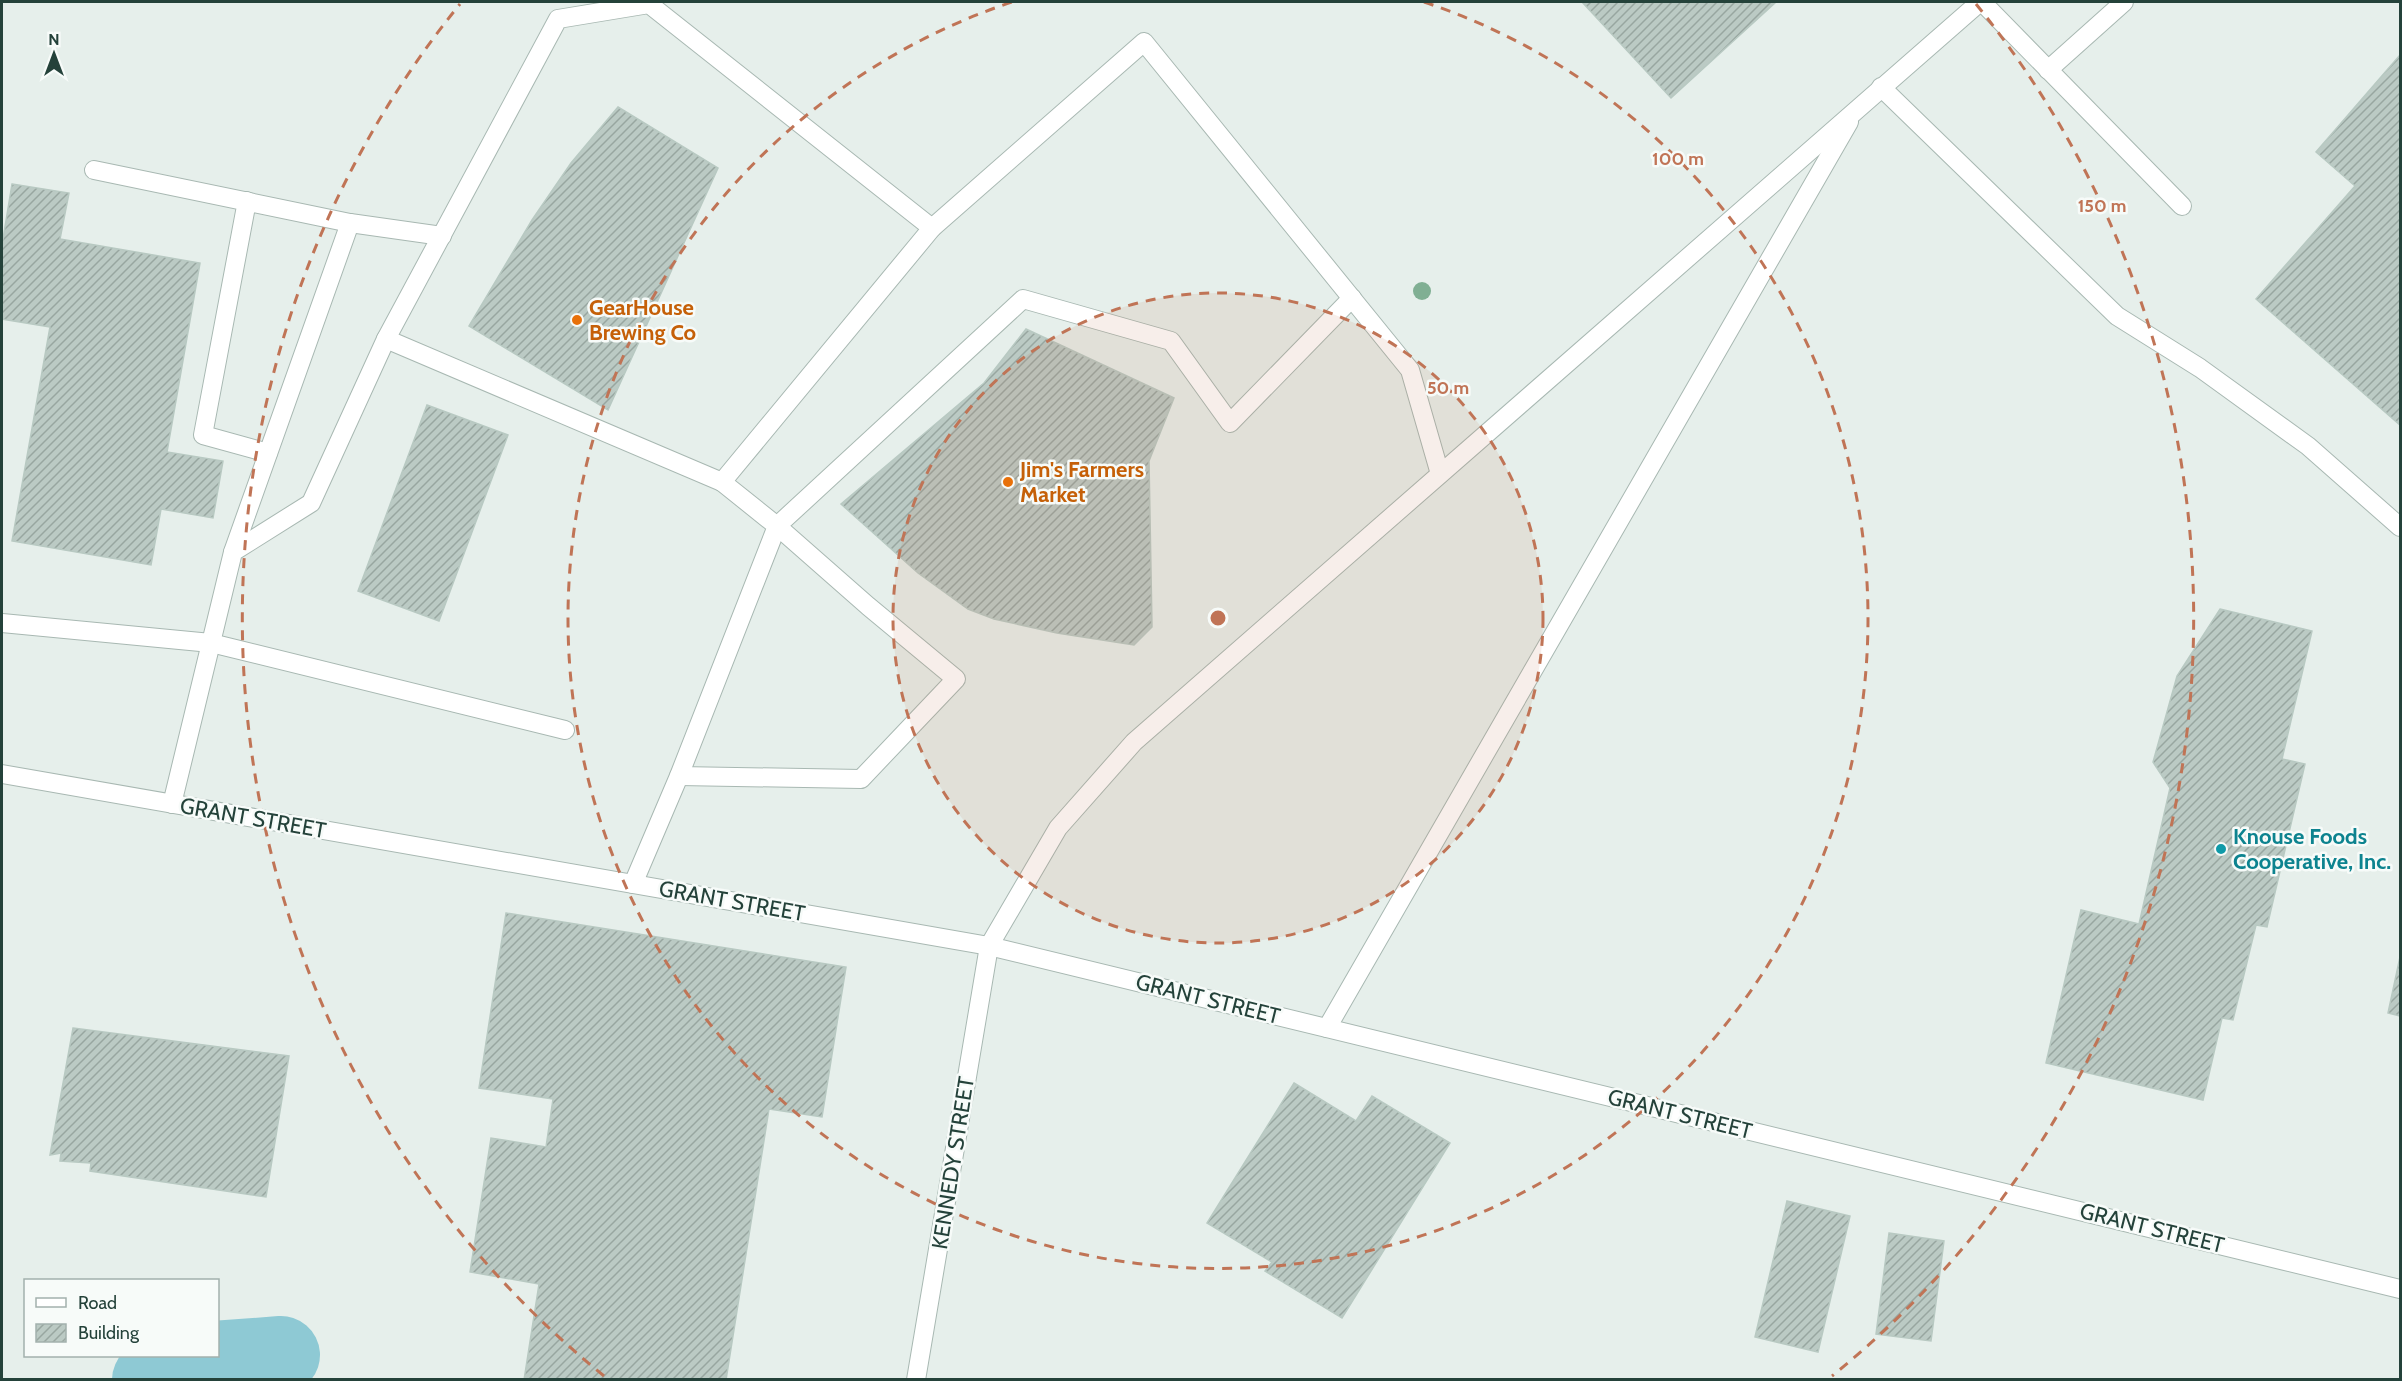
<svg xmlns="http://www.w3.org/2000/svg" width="2402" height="1381" font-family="Cabin,sans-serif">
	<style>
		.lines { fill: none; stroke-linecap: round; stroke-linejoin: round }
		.river { stroke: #8ec9d4; stroke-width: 78 }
		.building { fill: url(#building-hatch); stroke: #b8c9c2; stroke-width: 1.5 }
		.service-casing { stroke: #a8b8b2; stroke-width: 20 }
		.minor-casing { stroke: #a8b8b2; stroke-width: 20 }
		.tertiary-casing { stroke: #a8b8b2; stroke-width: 20 }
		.service { stroke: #fff; stroke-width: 18 }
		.minor { stroke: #fff; stroke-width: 18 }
		.tertiary { stroke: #fff; stroke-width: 18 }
		.tree { fill: #80af93 }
		.ring { fill: none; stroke: #c07456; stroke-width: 3; stroke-dasharray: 10 8 }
		.food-dot { fill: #e8710a; stroke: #f7fbf9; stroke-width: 2 }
		.culture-dot { fill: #0f9aa8; stroke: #f7fbf9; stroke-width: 2 }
		.labels { text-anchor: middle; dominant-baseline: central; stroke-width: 5; stroke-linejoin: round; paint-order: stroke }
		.food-label { font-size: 22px; font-weight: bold; fill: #c56008; stroke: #f7fbf9; text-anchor: start }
		.street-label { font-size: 22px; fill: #24423a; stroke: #f7fbf9 }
		.culture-label { font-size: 22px; font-weight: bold; fill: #0d838f; stroke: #f7fbf9; text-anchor: start }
		.centre { fill: #c07456; stroke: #f7fbf9; stroke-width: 3 }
		.ring-label { font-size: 18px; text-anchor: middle; font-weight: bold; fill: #c07456; stroke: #f7fbf9; stroke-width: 5; stroke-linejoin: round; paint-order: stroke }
	</style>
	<defs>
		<pattern id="building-hatch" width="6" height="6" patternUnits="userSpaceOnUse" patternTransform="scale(1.5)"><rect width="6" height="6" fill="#bbcac4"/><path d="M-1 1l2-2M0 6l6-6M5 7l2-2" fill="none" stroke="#98a6a0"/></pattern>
	</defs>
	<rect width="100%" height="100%" fill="#e6efeb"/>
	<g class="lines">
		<path class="river" d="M151,1380L200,1361L281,1355"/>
	</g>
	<g class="building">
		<path d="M1582,2H1776L1671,98Z"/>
		<path d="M2400,55V425L2256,299L2355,186L2316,152Z"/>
		<path d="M618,107L718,168L608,410L469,326L532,220L571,163Z"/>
		<path d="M12,184L69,193L60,239L200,263L167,452L223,461L213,518L161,509L151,565L12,541L50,327L2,319V245Z"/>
		<path d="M1026,329L1174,398L1149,461L1152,627L1134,645L1057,633L994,619L968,609L918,573L841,504L984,383Z"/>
		<path d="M427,405L508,435L439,621L358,591Z"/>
		<path d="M2220,609L2312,631L2282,759L2305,764L2267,927L2256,925L2233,1020L2222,1018L2203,1100L2046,1063L2081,910L2139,924L2170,788L2153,762L2177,676Z"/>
		<path d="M506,913L846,967L822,1117L769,1109L726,1380H524L539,1284L470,1272L491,1138L546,1147L553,1099L479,1088Z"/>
		<path d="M2400,957V1016L2388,1013Z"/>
		<path d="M73,1028L289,1056L266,1197L90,1171L91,1163L60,1161L61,1153L50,1155Z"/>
		<path d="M1294,1083L1356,1121L1372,1096L1450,1143L1342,1318L1265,1271L1272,1262L1207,1223Z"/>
		<path d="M1787,1201L1850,1216L1818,1352L1755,1337Z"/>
		<path d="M1889,1233L1944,1241L1931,1341L1876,1334Z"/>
	</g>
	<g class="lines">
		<defs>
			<g id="service">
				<path d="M1982,2L2182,206"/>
				<path d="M2048,70L2124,2"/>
				<path d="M1881,87L2117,316L2200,368L2308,446L2400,527"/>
				<path d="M94,170L350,223L233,552"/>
				<path d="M247,201L203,435L268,453"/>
				<path d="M350,223L442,236"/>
				<path d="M932,228L1144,42L1410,370L1440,474"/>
				<path d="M386,339L558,19L649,4L932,228L722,482L777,526L679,776L633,884"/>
				<path d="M2,623L211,643L565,730"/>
				<path d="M679,776L861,779L956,679L868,606L777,526L1023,299L1171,341L1230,423L1352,298"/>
				<path d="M172,804L233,552L311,503L386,339L722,482"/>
				<path d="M989,946L1058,828L1134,742L1980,2"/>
				<path d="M1327,1028L1849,122"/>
			</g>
			<path id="minor" d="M916,1380L989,946"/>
			<path id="tertiary" d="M2,774L989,946L2400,1289"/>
		</defs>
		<use href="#service" class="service-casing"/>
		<use href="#minor" class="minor-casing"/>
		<use href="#tertiary" class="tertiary-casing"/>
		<use href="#service" class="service"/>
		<use href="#minor" class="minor"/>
		<use href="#tertiary" class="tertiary"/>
	</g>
	<circle class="tree" cx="1422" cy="291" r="9"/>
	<circle cx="1218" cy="618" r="325" fill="#c07456" fill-opacity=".12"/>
	<g class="ring">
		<circle cx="1218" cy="618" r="325"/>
		<path d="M1424 2A650 650 0 1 1 1012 2"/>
		<path d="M604 1376A975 975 0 0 1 460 4M1976 4A975 975 0 0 1 1832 1376"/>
	</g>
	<g class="food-dot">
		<circle cx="577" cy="320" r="6"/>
		<circle cx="1008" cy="482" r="6"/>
	</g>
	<circle class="culture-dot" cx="2221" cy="849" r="6"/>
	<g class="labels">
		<g class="food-label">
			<text x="589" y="307">GearHouse<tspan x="589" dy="25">Brewing Co</tspan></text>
			<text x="1020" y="469">Jim's Farmers<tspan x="1020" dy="25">Market</tspan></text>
		</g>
		<g class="street-label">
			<text transform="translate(253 818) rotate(10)">GRANT STREET</text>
			<text transform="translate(732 901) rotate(10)">GRANT STREET</text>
			<text transform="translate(1208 999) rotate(14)">GRANT STREET</text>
			<text transform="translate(1680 1114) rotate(14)">GRANT STREET</text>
			<text transform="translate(953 1163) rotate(-81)">KENNEDY STREET</text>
			<text transform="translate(2152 1228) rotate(14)">GRANT STREET</text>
		</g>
		<g class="culture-label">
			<text x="2233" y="836">Knouse Foods<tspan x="2233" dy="25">Cooperative, Inc.</tspan></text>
		</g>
	</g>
	<circle cx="1218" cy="618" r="9" class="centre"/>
	<g class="ring-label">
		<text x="1678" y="165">100 m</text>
		<text x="2102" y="212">150 m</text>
		<text x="1448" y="394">50 m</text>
	</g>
	<rect width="2402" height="1381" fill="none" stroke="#24423a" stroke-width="6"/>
	<rect x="24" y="1279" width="195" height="78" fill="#f7fbf9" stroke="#a3b1ad" stroke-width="1.5"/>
	<rect x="36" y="1298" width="30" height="9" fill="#ffffff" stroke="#a3b1ad" stroke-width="1.5"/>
	<text x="78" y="1309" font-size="18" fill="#24423a">Road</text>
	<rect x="36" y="1324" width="30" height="18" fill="url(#building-hatch)" stroke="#a3b1ad" stroke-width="1.5"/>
	<text x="78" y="1339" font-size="18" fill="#24423a">Building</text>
	<g transform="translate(54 54)" stroke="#f7fbf9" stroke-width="4.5" paint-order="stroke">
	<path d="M0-4.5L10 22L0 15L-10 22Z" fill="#24423a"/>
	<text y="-9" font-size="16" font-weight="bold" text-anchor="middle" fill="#24423a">N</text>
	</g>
</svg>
